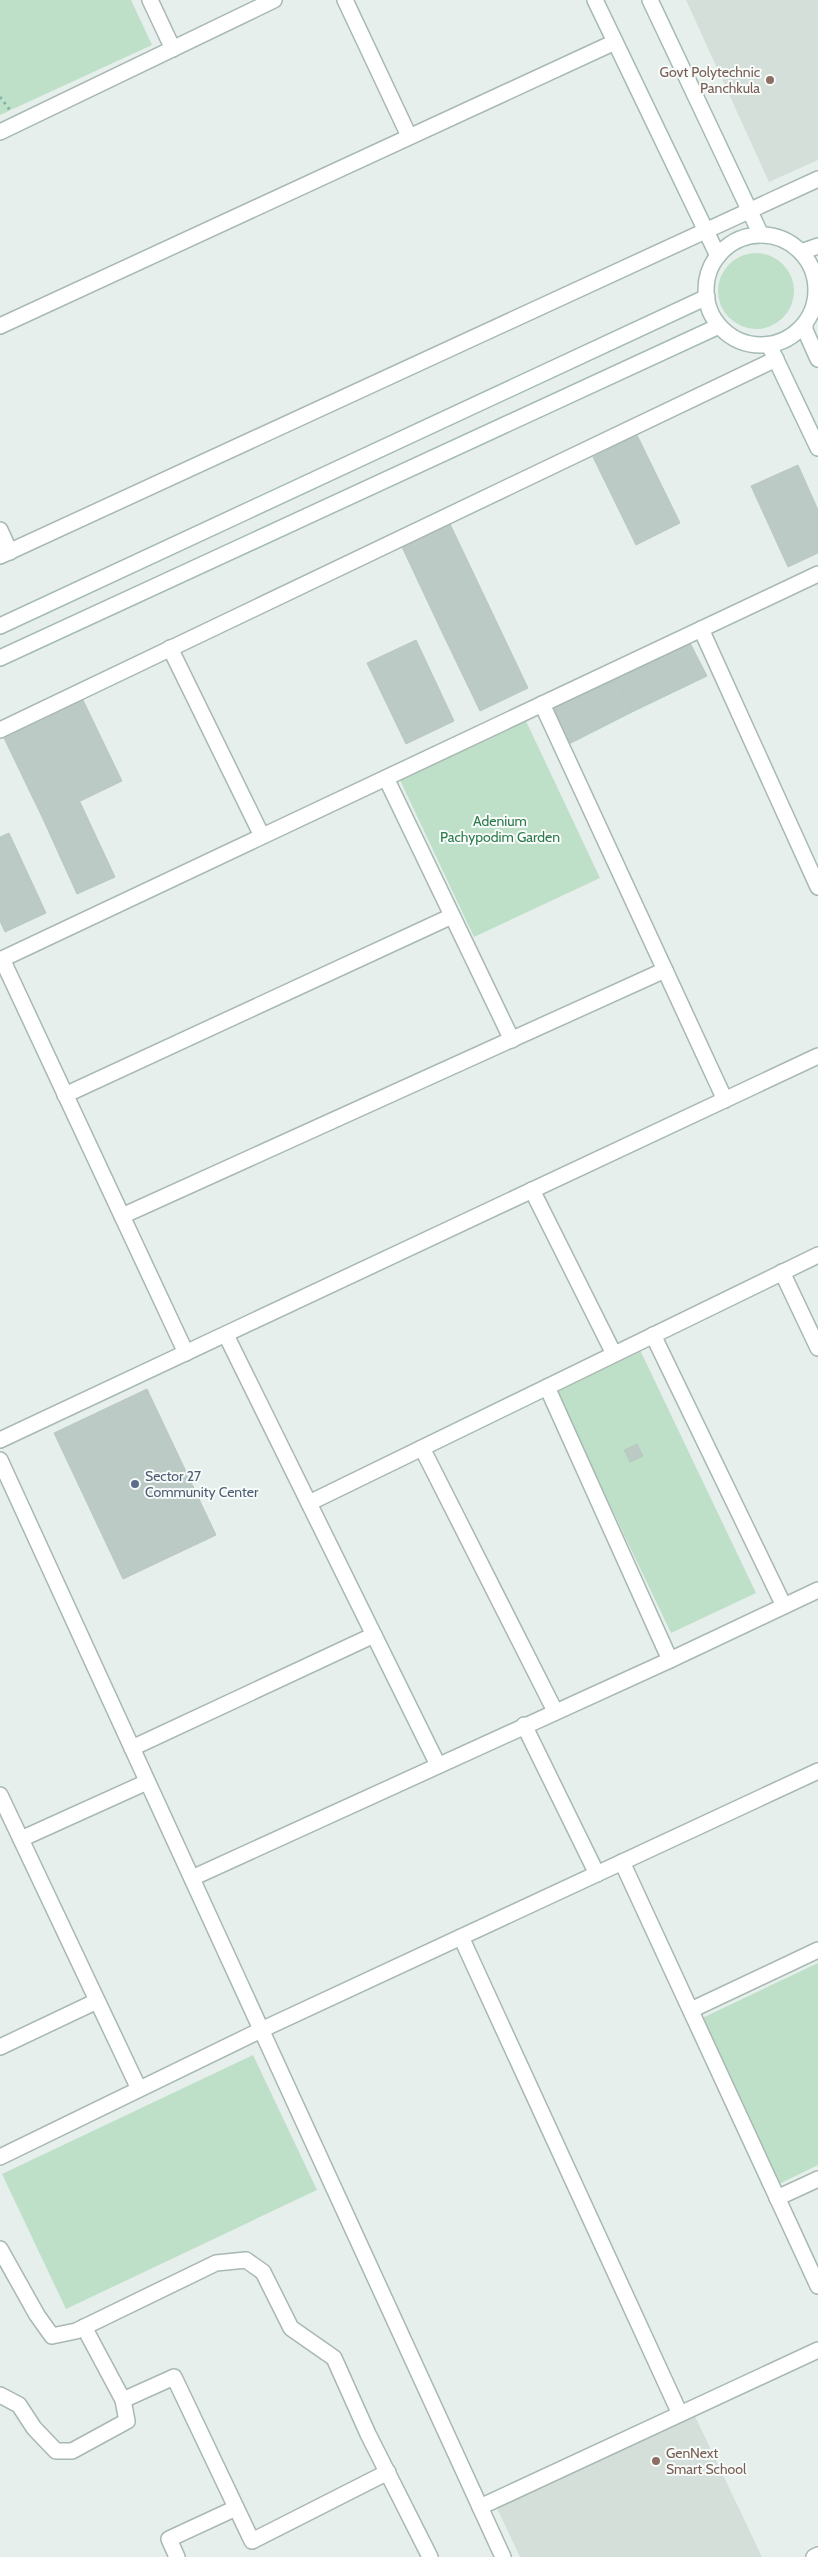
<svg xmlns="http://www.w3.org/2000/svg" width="818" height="2557" font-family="Cabin,sans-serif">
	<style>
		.built { fill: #d4dfda }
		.green { fill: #bfe0c8 }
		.building { fill: #bbcac4; stroke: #b8c9c2 }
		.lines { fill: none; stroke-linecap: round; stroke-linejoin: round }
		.street-casing { stroke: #a8b8b2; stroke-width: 18 }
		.secondary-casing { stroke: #a4bbb3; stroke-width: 18 }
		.path { stroke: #86b3a5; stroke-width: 3; stroke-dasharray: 2.5 4; stroke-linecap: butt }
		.street { stroke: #fff; stroke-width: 15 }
		.secondary { stroke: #fff; stroke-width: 15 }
		.education-dot { fill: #8d6e63; stroke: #f7fbf9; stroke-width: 2 }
		.service-dot { fill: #5c6f8a; stroke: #f7fbf9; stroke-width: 2 }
		.labels { text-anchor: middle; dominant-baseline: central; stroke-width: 4; stroke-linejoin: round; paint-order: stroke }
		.education-label { font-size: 14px; fill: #785e54; stroke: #f7fbf9; text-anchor: end }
		.park-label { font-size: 14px; fill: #2d7a4b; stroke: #f7fbf9 }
		.service-label { font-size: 14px; fill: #4e5e75; stroke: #f7fbf9; text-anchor: start }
	</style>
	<rect width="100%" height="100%" fill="#e6efeb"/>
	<g class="built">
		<path d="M686,0H818V160L769,182Z"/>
		<path d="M694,2414L762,2557H520L497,2508Z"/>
	</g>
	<g class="green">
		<path d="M0,0H131L152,45L0,115Z"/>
		<circle cx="756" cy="291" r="38"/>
		<path d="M526,721L600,878L474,937L400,780Z"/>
		<path d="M640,1350L756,1593L671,1633L555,1390Z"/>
		<path d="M818,1963V2165L779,2184L700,2019Z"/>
		<path d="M253,2055L317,2190L66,2309L2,2174Z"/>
	</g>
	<g class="building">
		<path d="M637,435L680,523L636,545L593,457Z"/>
		<path d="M798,465L818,510V553L788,567L751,486Z"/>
		<path d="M450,524L489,606L441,630L402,547Z"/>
		<path d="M489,606L528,688L480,711L441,630Z"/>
		<path d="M416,640L454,721L406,744L367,663Z"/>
		<path d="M689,641L707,676L632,712L615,676Z"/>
		<path d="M615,676L632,712L569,744L550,707Z"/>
		<path d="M83,700L122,781L43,819L4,738Z"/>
		<path d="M80,802L115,877L77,894L43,819Z"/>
		<path d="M9,833L46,913L5,932L0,921V837Z"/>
		<path d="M147,1389L216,1535L123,1579L54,1433Z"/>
		<path d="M637,1444L643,1456L630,1462L624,1450Z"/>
	</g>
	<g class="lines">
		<defs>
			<g id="street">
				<path d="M150,0L173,49"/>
				<path d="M345,0L409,136"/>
				<path d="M0,132L274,0"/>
				<path d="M0,326L615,42"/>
				<path d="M0,530L10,552"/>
				<path d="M0,556L818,179"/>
				<path d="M701,629L818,887"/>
				<path d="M170,648L262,836"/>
				<path d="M542,704L725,1100"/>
				<path d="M0,730L776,359"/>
				<path d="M386,778L512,1040"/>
				<path d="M2,959L186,1353"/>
				<path d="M0,960L818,574"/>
				<path d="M65,1095L452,916"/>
				<path d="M532,1190L614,1354"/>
				<path d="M122,1216L665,970"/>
				<path d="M782,1272L818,1348"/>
				<path d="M226,1335L438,1765"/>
				<path d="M653,1335L784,1606"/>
				<path d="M547,1387L670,1660"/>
				<path d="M0,1440L818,1056"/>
				<path d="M422,1448L555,1711"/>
				<path d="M0,1460L503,2557"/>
				<path d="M309,1503L818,1255"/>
				<path d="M524,1725L597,1874"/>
				<path d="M132,1748L374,1635"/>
				<path d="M0,1795L139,2089"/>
				<path d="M21,1839L147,1782"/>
				<path d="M622,1862L818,2286"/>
				<path d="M192,1878L670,1660L818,1590"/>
				<path d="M461,1937L680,2414"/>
				<path d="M691,2010L818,1950"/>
				<path d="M0,2047L97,2001"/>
				<path d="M0,2157L261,2030L818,1771"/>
				<path d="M777,2198L818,2179"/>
				<path d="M0,2249L37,2315L52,2336L76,2331L216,2263L246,2260L263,2272L291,2328L334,2358L368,2434L430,2557"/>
				<path d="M0,2395L19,2405L34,2428L56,2451H72L127,2421L123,2400L84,2327"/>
				<path d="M123,2400L174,2377L252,2541L388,2472"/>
				<path d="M480,2507L818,2350"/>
				<path d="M177,2557L169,2539L236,2508"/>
				<path d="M814,2557L818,2555"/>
			</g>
			<g id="secondary">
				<path d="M595,0L718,256"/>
				<path d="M650,0L761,235"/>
				<circle cx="761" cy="290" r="55"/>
				<path d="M801,252L818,246"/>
				<path d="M805,324V330L818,359"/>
				<path d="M769,345L818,448"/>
				<path d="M0,626L707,297"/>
				<path d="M0,658L719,326"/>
			</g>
		</defs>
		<use href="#street" class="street-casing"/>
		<use href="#secondary" class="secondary-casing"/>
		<path class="path" d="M0,97L10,110"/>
		<use href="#street" class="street"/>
		<use href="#secondary" class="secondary"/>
	</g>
	<g class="education-dot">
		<circle cx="770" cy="80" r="5"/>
		<circle cx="656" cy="2461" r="5"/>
	</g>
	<circle class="service-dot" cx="135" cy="1484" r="5"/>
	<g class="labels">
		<g class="education-label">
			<text x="760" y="72">Govt Polytechnic<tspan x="760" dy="16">Panchkula</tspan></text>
			<text x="666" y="2453" text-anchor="start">GenNext<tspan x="666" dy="16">Smart School</tspan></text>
		</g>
		<g class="park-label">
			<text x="500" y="821">Adenium<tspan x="500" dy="16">Pachypodim Garden</tspan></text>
		</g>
		<g class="service-label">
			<text x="145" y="1476">Sector 27<tspan x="145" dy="16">Community Center</tspan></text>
		</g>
	</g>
</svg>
